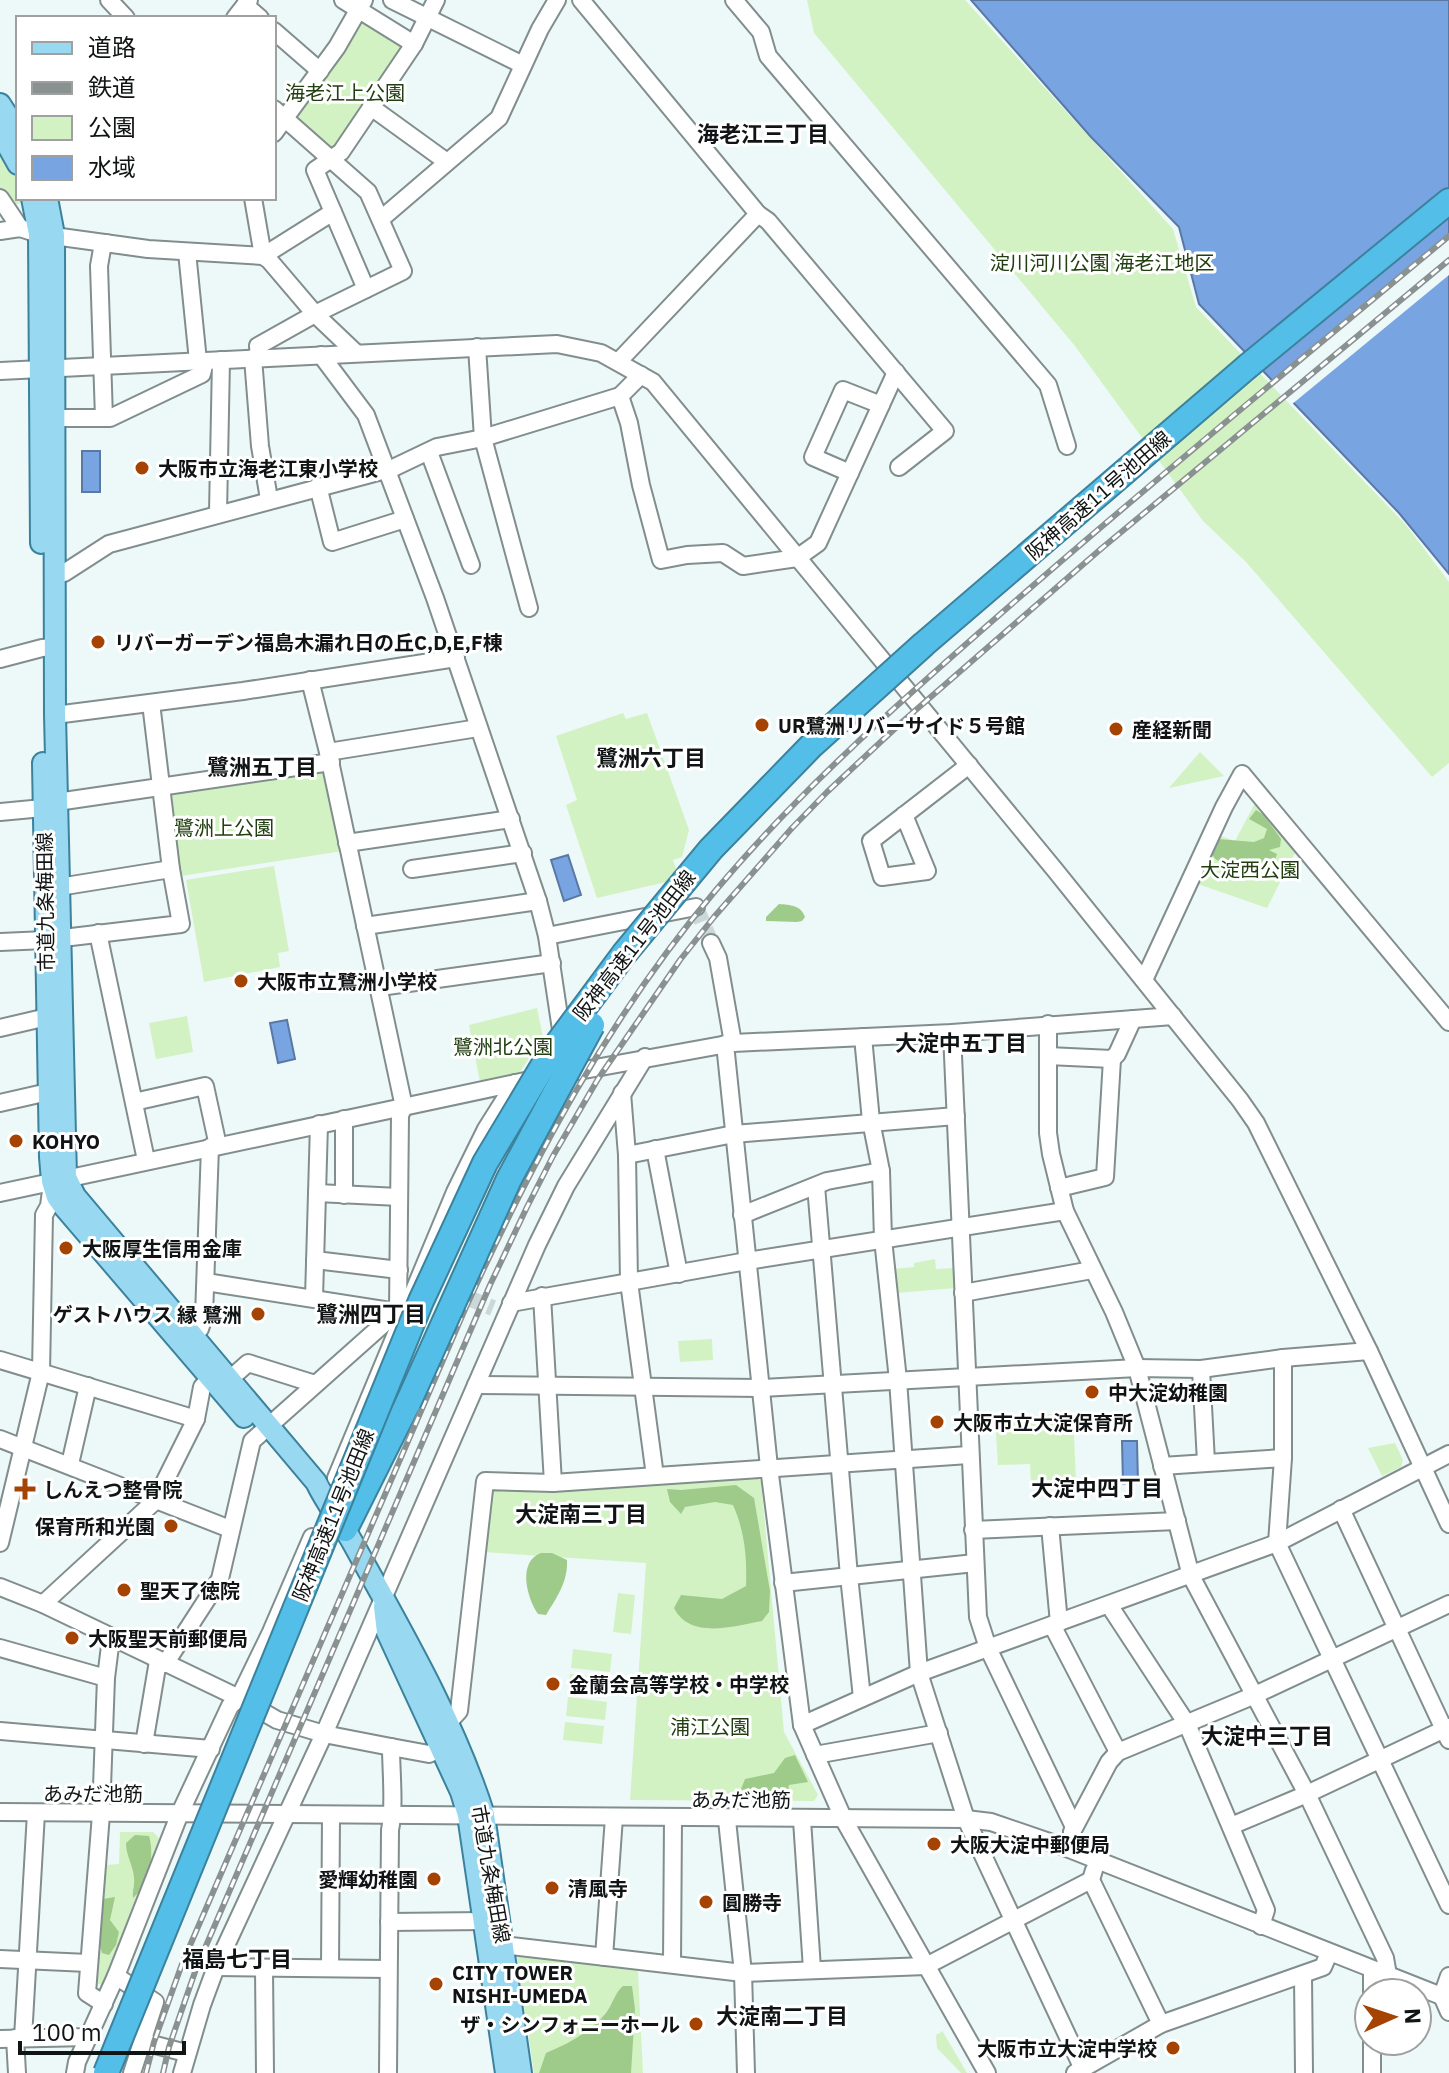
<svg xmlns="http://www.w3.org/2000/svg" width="1449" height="2073" font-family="'IBM Plex Sans','Noto Sans JP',sans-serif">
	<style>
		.green { fill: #d2f2c3 }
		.forest { fill: #9ecb89 }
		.water { fill: #78a4e1; stroke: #5979a4; stroke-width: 2 }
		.pier { fill: #edf9f9 }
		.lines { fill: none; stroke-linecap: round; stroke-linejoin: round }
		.minor-tunnel { stroke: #ccd7d7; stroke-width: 16; stroke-dasharray: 16 8; stroke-linecap: butt }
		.minor-casing { stroke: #828d8d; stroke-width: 20 }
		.major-casing { stroke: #3c829d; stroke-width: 24 }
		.highway-casing { stroke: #3c829d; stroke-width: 28 }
		.minor { stroke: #fff; stroke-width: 16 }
		.major { stroke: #98d8f1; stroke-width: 20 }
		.highway { stroke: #53bee7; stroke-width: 24 }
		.rail-casing { stroke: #899191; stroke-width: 6 }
		.rail { stroke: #fff; stroke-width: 3; stroke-dasharray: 9; stroke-linecap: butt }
		.highway-bridge-casing { stroke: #3c829d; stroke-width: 28; stroke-linecap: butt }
		.highway-bridge { stroke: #53bee7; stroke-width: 24 }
		.poi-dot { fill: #a54303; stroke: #fff; stroke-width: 3 }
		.labels { text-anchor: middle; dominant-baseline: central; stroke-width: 6; stroke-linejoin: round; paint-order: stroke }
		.park-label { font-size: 20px; fill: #223f11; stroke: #fff }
		.poi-label { font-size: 20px; font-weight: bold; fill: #101414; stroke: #fff; text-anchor: start }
		.street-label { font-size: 20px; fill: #101414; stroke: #fff }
		.neighbourhood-label { font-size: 22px; font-weight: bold; fill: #101414; stroke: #fff }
	</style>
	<rect width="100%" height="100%" fill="#edf9f9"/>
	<g class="green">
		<path d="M807,0H965L1173,229L1196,307L1406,525L1449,582V763L1432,777L1246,562L1203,521L1075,346L814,33Z"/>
		<path d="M368,21L403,42L405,49L339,148L332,150L299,120V114L362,22Z"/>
		<path d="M0,145L16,175L18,198H23L24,202L11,206L0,188Z"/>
		<path d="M623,713L626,719L647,713L689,830L682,857L673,860L676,869L666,882L597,898L566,805L577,800L556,736Z"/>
		<path d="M1200,752L1224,776L1169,788Z"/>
		<path d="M321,770L325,773L343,851L181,876L172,796L176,792Z"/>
		<path d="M1255,803L1297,849L1267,908L1195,883L1215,834L1235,841Z"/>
		<path d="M274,866L289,951L278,953L280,967L204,982L186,880Z"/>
		<path d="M537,1008L543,1037L520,1072L480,1082L469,1025Z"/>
		<path d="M187,1016L193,1052L156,1059L149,1023Z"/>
		<path d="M935,1259L936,1269L955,1268L956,1288L896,1293L893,1269L914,1267V1263Z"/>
		<path d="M712,1339L713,1360L680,1362L678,1341Z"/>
		<path d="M1073,1413L1076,1481L1031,1483L1030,1464L998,1465L995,1417Z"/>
		<path d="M1395,1443L1403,1460L1401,1467L1382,1476L1368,1448Z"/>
		<path d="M755,1476L761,1481L784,1732L818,1795L814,1801L630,1800L646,1563L484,1552L489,1493L495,1488Z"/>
		<path d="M618,1593L635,1595L631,1634L613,1632Z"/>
		<path d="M573,1649L612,1654L610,1672L571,1668Z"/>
		<path d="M570,1674L609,1678L607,1696L568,1692Z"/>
		<path d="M568,1697L607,1702L605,1720L566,1716Z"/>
		<path d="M565,1722L604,1726L602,1744L563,1740Z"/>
		<path d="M120,1832H153L160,1839L102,1985L96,1983L104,1865L119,1864Z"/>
		<path d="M521,1954L635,1967L638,1972L643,2073H534L517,1958Z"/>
		<path d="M943,2031V2032L967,2073H961L937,2048L936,2035Z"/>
	</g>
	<g class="forest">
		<path d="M1256,810L1264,815L1281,839L1280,847L1269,850L1277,854L1274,863C1270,864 1226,863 1222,862C1215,860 1216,859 1211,854L1212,845L1218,839L1254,842L1264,838L1267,829L1249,819Z"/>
		<path d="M779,904C790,905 801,905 805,917L802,921L797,922L766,921V917Z"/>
		<path d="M736,1485L754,1498L770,1591L769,1612L762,1621C734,1626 690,1640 674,1608L681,1595L722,1599L746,1586C747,1558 745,1532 733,1505L715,1502L685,1507L681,1514L670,1502L667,1489L681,1490Z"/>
		<path d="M541,1553H552L567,1560C568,1582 557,1597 546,1615L538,1614C527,1598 517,1562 541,1553Z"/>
		<path d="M795,1755L808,1782L789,1785L786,1800L747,1799L741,1789L745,1779L774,1773L785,1758Z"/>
		<path d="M135,1835L149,1836C155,1855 149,1885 133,1898C132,1891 135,1885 134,1877C133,1865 126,1856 126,1843Z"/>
		<path d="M115,1897L110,1920L119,1932L116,1945L109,1955L102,1953C96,1935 99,1917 103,1899Z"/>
		<path d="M623,1986H632L635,2009L631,2073H539L546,2053C568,2044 590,2032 606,2013C613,2004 614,1994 623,1986Z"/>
	</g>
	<g class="water">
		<path d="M971,0H1449V574L1399,513L1199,304L1179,227L1091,137Z"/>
		<rect x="82" y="451" width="18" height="41"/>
		<path d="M568,855L581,895L564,901L551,860Z"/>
		<path d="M287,1020L295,1059L278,1063L270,1023Z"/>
		<path d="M1122,1441H1137L1138,1483L1123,1484Z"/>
	</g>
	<path class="pier" d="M1449,235V275L1291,405L1270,383Z"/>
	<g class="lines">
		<g class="minor-tunnel">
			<path d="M696,907L711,943"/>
			<path d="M466,1297L493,1308"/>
		</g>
		<defs>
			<g id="minor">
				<path d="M109,0L126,18"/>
				<path d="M343,0L414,44"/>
				<path d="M392,0L523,65"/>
				<path d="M581,0L758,214L768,221L945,431L899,467"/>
				<path d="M734,0L761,32L768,56L1048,385L1067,446"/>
				<path d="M245,5L260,18"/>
				<path d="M235,18L249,0"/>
				<path d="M274,31L320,71"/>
				<path d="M371,107L447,162"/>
				<path d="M274,133L337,47L364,0"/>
				<path d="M0,198L20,228"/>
				<path d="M253,198L263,256"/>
				<path d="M381,219L499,118L540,29L557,0"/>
				<path d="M0,231L20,228L39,234L148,249L263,256L269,260L315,314L355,352"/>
				<path d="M187,252L198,361"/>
				<path d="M263,256L333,212"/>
				<path d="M366,289L315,170L341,152L414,44L436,0"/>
				<path d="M477,347L483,438L529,608"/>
				<path d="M321,355L366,415L435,598L538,901L547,936L563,1043"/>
				<path d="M253,358L260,446L269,499"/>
				<path d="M259,358L258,346L315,314L403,271L368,192L274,109"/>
				<path d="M618,362L758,214"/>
				<path d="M0,371L557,344L601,353L653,382L1055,870L1240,1100L1256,1123L1369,1351L1449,1524"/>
				<path d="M620,396L629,423L641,485L661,560L687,555L723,553L743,566L797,558L818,543L896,372"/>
				<path d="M62,418H110L202,374L205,361"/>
				<path d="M104,418L99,266L102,249L106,243"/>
				<path d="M429,452L471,565"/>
				<path d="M850,473L813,457L843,390L881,405"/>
				<path d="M318,486L332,542L405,519"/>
				<path d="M218,513L221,360"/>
				<path d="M55,574L64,573L109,544L393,468L437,447L483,438L620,396L641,375"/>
				<path d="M0,659L42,648L55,647"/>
				<path d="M55,715L243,691L456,658"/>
				<path d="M328,752L478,728"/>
				<path d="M0,812L43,808L57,802L331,762"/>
				<path d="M904,815L927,871L882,877L871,841L969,765"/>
				<path d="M347,843L511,819"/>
				<path d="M412,869L523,853"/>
				<path d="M59,887L171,869"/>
				<path d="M365,926L538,901"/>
				<path d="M98,933L146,1160"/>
				<path d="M547,936L696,907"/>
				<path d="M0,942L46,940L181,924L171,869L151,703"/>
				<path d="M711,943L718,958L733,1043"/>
				<path d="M1144,980L1224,807L1242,774L1449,1022"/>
				<path d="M380,987L552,963"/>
				<path d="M1048,1024V1133L1051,1154L1065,1211L1114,1312L1137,1368L1191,1576L1307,1794L1385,1958L1388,1975"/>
				<path d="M0,1028L47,1017"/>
				<path d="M952,1033L978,1617L988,1648L1074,1827"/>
				<path d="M863,1037L871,1121L881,1171L883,1239L898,1380L919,1673L966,1819L1083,2069"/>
				<path d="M725,1044L769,1467L802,1725L844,1820L987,2073"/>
				<path d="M1048,1056L1112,1059L1117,1054L1133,1019"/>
				<path d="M562,1074L733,1043L952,1033L1173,1016"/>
				<path d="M622,1093L627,1155L629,1282L655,1476"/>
				<path d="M134,1102L205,1086L218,1146"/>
				<path d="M0,1103L48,1092"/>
				<path d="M655,1149L679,1274"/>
				<path d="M627,1155L734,1134L956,1116"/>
				<path d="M816,1186L849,1576L862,1698"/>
				<path d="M1059,1188L1105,1177L1112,1059"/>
				<path d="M0,1193L539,1078"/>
				<path d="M317,1193L399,1197"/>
				<path d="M344,1195V1119"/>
				<path d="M742,1215L827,1181L881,1171"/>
				<path d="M315,1260L399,1270"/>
				<path d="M206,1282L403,1313"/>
				<path d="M963,1293L1092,1270"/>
				<path d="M542,1296L553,1483"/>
				<path d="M314,1298L319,1124"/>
				<path d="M511,1303L747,1261L1065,1211"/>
				<path d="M190,1334L200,1329L204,1316L210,1147"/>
				<path d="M1283,1358V1458L1277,1543L1449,1905"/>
				<path d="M0,1360L196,1419"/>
				<path d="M1201,1369L1206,1462"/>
				<path d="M230,1379L248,1363L315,1384"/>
				<path d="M476,1385L761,1388L1137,1368L1201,1369L1283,1358L1369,1351"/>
				<path d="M0,1439L230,1529"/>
				<path d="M70,1464L88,1386"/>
				<path d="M1162,1466L1283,1458"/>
				<path d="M336,1478L455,1192L486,1129L515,1083"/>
				<path d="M1341,1509L1449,1740"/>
				<path d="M1050,1526L1059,1623"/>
				<path d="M973,1530L1177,1521"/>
				<path d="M0,1543L41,1372L44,1215L49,1206L52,1183"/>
				<path d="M783,1583L975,1563"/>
				<path d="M0,1587L43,1604L239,1698L277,1720L324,1734L391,1747L429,1754L440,1749"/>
				<path d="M43,1604L155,1501L196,1419L202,1387L210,1378"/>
				<path d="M1109,1605L1187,1724L1266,1910L1261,1926"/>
				<path d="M1052,1625L1118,1752"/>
				<path d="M0,1648L106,1678"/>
				<path d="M165,1664L220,1579L252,1441L398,1311L400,1115L404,1107L328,752L310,680"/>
				<path d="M447,1724L459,1711L485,1481L553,1483L969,1455"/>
				<path d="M802,1725L919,1673L1277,1543L1449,1454"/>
				<path d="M0,1731L211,1749"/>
				<path d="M144,1744L158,1661"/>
				<path d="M815,1755L939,1733"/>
				<path d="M0,1812L966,1819L991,1822L1064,1847L1449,1999"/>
				<path d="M727,1820L743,1973L746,2073"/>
				<path d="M802,1820L812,1969"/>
				<path d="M1231,1826L1307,1794L1449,1727"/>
				<path d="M1072,1832L1109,1762L1118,1752L1255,1695L1449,1604"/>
				<path d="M1094,1870L1091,1880L1161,2024"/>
				<path d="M389,1922L485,1921"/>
				<path d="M503,1945L743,1973L926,1966L1091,1880"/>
				<path d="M604,1957L614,1817"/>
				<path d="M0,1959L88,1963"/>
				<path d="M672,1963L673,1819"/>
				<path d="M216,1967L388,1969"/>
				<path d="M264,1968L265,2073"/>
				<path d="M330,1968L331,1815"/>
				<path d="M1372,1970V1993"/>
				<path d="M116,1976L155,2002L132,2073"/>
				<path d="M1303,1976L1304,2073"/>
				<path d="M1449,1976L1442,1996L1449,2012"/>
				<path d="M104,2004L87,1993L101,1814L106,1678L111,1638"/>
				<path d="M15,2038L17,2073"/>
				<path d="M23,2038L36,1813"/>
				<path d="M0,2039L88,2037"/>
				<path d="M1372,2041V2073"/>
				<path d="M144,2042L186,2053"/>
				<path d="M75,2073L77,2062L116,1976L180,1813L230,1706L239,1698L271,1632L312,1537"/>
				<path d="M182,2073L202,2005L216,1967L324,1734L537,1245L566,1186L645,1057"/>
				<path d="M388,2073L390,1830C395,1807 391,1772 391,1747"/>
				<path d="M1075,2073L1161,2024L1323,1967L1329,1953"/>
			</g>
			<g id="major">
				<path d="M0,104L18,132"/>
				<path d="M0,132L18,164"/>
				<path d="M32,198L39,234L41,543"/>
				<path d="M47,198L54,235L55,715L66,1177L75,1196L316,1482C327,1505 342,1523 354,1545C402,1632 454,1720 484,1815L521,2073"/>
				<path d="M43,763L50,1157L52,1181L57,1197L65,1208L244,1417"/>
				<path d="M384,1607L387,1632L461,1792L468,1815L506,2073"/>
			</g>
			<g id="highway">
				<path d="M1248,366L1449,201"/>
				<path d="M345,1529L408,1403"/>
			</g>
		</defs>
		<use href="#minor" class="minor-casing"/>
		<use href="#major" class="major-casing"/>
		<use href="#highway" class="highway-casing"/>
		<use href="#minor" class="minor"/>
		<use href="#major" class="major"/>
		<use href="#highway" class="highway"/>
		<defs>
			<g id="rail">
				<path d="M146,2073L154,2042L182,1964L466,1307C534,1158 609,1017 716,890C805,784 909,694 1013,603C1156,478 1303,358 1449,236"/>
				<path d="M163,2073L169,2047L196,1969L490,1285L527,1207L553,1156L598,1079L680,960L714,917L792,828L827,792L902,722L1102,548L1449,260"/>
			</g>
		</defs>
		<use href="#rail" class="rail-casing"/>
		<use href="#rail" class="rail"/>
		<defs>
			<g id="highway-bridge">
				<path d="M408,1403L509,1179L592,1025"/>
				<path d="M106,2073L421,1301L485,1163L552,1051L624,954L711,849L812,745L924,644L1248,366"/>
			</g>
		</defs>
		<use href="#highway-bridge" class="highway-bridge-casing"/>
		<use href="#highway-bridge" class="highway-bridge"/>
	</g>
	<g class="poi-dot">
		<circle cx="142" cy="468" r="8"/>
		<circle cx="98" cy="642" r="8"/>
		<circle cx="762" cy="725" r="8"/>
		<circle cx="1116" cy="729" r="8"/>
		<circle cx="241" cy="981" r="8"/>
		<circle cx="16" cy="1141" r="8"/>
		<circle cx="66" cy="1248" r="8"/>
		<circle cx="258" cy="1314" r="8"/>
		<circle cx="1092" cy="1392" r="8"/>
		<circle cx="937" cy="1422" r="8"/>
		<path d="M21 1477h8v8h8v8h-8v8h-8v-8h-8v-8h8z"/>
		<circle cx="171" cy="1526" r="8"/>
		<circle cx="124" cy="1590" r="8"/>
		<circle cx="72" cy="1638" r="8"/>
		<circle cx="553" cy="1684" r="8"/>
		<circle cx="934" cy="1844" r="8"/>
		<circle cx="434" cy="1879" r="8"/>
		<circle cx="552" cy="1888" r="8"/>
		<circle cx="706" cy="1902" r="8"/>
		<circle cx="436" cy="1984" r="8"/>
		<circle cx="696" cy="2024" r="8"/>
		<circle cx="1173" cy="2048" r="8"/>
	</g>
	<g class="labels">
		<g class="park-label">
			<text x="345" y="92">海老江上公園</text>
			<text x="1102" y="262">淀川河川公園 海老江地区</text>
			<text x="224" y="827">鷺洲上公園</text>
			<text x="1250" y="869">大淀西公園</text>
			<text x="503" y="1046">鷺洲北公園</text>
			<text x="710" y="1726">浦江公園</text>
		</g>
		<g class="poi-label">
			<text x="158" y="468">大阪市立海老江東小学校</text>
			<text x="114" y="642">リバーガーデン福島木漏れ日の丘C,D,E,F棟</text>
			<text x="778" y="725">UR鷺洲リバーサイド５号館</text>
			<text x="1132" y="729">産経新聞</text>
			<text x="257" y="981">大阪市立鷺洲小学校</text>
			<text x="32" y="1141">KOHYO</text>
			<text x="82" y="1248">大阪厚生信用金庫</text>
			<text x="242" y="1314" text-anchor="end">ゲストハウス 縁 鷺洲</text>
			<text x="1108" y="1392">中大淀幼稚園</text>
			<text x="953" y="1422">大阪市立大淀保育所</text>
			<text x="43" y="1489">しんえつ整骨院</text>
			<text x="155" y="1526" text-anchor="end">保育所和光園</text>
			<text x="140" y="1590">聖天了徳院</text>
			<text x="88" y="1638">大阪聖天前郵便局</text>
			<text x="569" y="1684">金蘭会高等学校・中学校</text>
			<text x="950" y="1844">大阪大淀中郵便局</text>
			<text x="418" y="1879" text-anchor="end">愛輝幼稚園</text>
			<text x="568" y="1888">清風寺</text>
			<text x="722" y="1902">圓勝寺</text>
			<text x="452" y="1972">CITY TOWER<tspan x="452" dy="23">NISHI-UMEDA</tspan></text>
			<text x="680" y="2024" text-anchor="end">ザ・シンフォニーホール</text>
			<text x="1157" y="2048" text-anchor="end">大阪市立大淀中学校</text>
		</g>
		<g class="street-label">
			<text transform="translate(1098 495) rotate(-41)">阪神高速11号池田線</text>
			<text transform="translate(45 902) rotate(-91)">市道九条梅田線</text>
			<text transform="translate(634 945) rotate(-52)">阪神高速11号池田線</text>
			<text transform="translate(333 1515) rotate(-68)">阪神高速11号池田線</text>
			<text x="93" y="1793">あみだ池筋</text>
			<text x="741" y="1799">あみだ池筋</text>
			<text transform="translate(491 1874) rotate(80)">市道九条梅田線</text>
		</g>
		<g class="neighbourhood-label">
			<text x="763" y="133">海老江三丁目</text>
			<text x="651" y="757">鷺洲六丁目</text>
			<text x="262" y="766">鷺洲五丁目</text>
			<text x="961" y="1042">大淀中五丁目</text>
			<text x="371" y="1313">鷺洲四丁目</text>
			<text x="1097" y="1487">大淀中四丁目</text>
			<text x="581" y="1513">大淀南三丁目</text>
			<text x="1267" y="1735">大淀中三丁目</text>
			<text x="237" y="1958">福島七丁目</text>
			<text x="782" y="2015">大淀南二丁目</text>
		</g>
	</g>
	<rect x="16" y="16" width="260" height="184" fill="#ffffff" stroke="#9fa1a1" stroke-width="2"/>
	<rect x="32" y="42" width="40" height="12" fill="#98d8f1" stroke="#9fa1a1" stroke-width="2"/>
	<text x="88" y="56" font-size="24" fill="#101414">道路</text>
	<rect x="32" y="82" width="40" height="12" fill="#899191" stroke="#9fa1a1" stroke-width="2"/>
	<text x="88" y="96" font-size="24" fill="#101414">鉄道</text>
	<rect x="32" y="116" width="40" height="24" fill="#d2f2c3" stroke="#9fa1a1" stroke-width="2"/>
	<text x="88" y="136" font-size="24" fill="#101414">公園</text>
	<rect x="32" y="156" width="40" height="24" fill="#78a4e1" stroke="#9fa1a1" stroke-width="2"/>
	<text x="88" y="176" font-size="24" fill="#101414">水域</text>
	<g transform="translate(1393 2017) rotate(87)"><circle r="38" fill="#ffffff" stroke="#9fa1a1" stroke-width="2"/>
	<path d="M0-6L14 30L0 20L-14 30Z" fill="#a54303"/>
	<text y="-12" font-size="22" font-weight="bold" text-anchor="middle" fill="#101414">N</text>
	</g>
	<path d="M20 2041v12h164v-12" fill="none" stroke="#101414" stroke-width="4"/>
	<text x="32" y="2041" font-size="24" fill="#101414" stroke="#ffffff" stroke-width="6" paint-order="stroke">100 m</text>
</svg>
